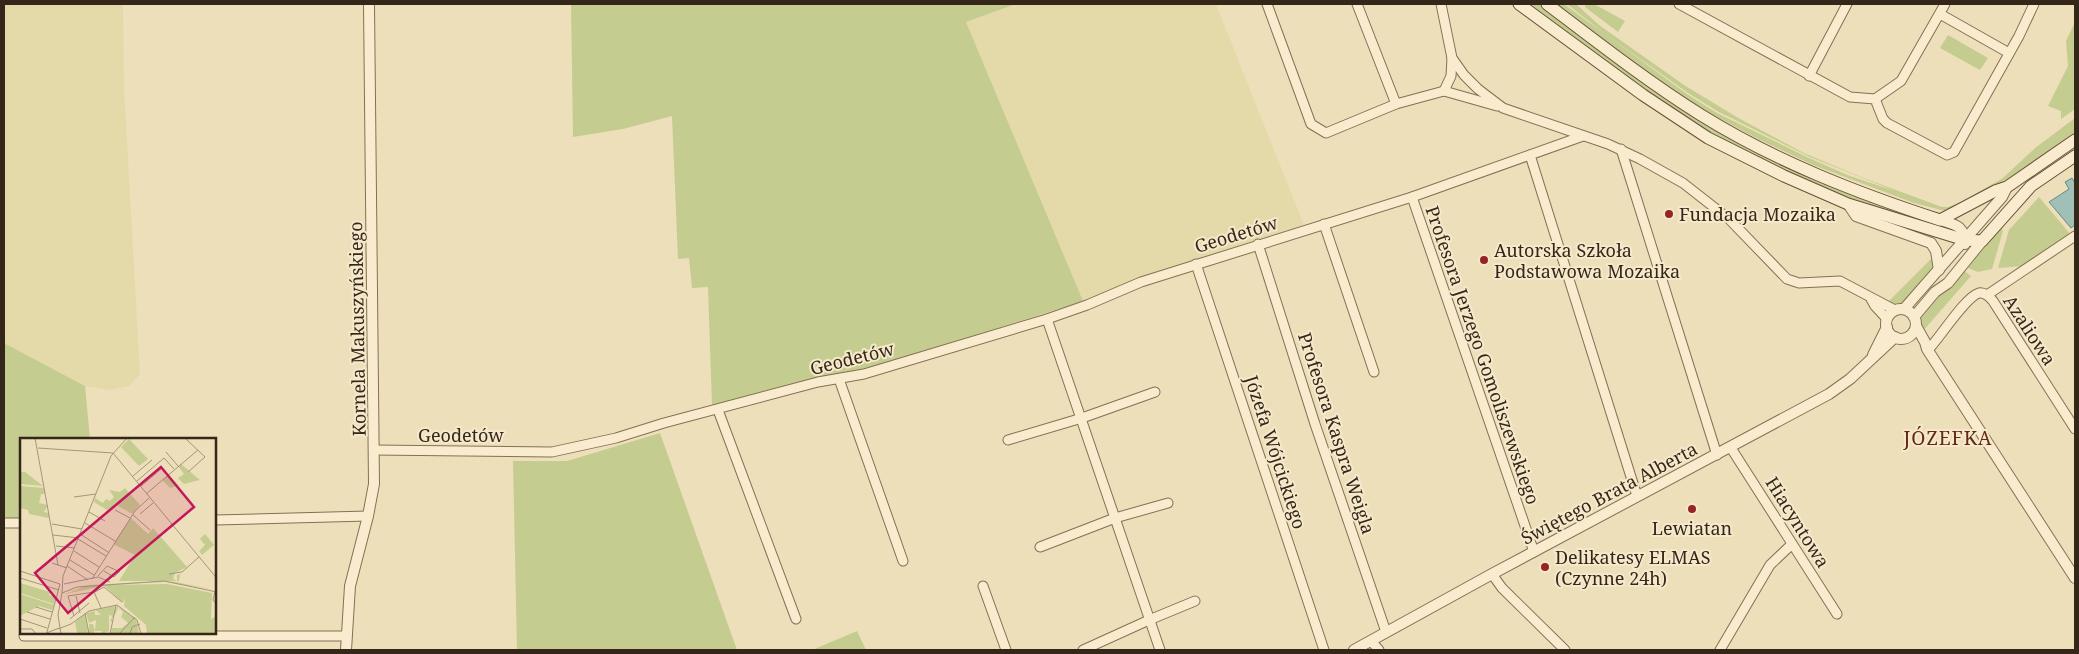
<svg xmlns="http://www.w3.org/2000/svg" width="2079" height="654" font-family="'Noto Serif',serif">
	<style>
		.farmland { fill: #e4daa9 }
		.green { fill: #c5cc90 }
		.water { fill: #a0bfb6; stroke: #678c83 }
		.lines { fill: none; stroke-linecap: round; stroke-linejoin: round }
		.minor-casing { stroke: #856f55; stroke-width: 11 }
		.tertiary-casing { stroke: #856f55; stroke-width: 12 }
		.secondary-casing { stroke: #675039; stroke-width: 13 }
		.minor { stroke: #f9ecce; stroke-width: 9 }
		.tertiary { stroke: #f9ecce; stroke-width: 10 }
		.secondary { stroke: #f9ecce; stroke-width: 11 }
		.poi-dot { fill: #952425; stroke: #f6e9cb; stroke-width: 2 }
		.labels { text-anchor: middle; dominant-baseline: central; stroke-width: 4; stroke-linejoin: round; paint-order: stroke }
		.poi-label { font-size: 18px; fill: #34271a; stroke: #f6e9cb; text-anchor: start }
		.street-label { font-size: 18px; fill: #34271a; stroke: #f6e9cb }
		.neighbourhood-label { font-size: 19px; letter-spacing: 1px; fill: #622819; stroke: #f6e9cb }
		.inset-road { fill: none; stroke: #a4957b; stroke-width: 1 }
		.view { fill: #c2185b; fill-opacity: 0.15; stroke: #c2185b; stroke-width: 2.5 }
		.inset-edge { fill: none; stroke: #34271a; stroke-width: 2.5 }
	</style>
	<rect width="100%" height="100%" fill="#eedfbb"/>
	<g class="farmland">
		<path d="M4,4H123L124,88L140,374L129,386L110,390L85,386L4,343Z"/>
		<path d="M1016,4H1216L1304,225L1157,272L1083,301L966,22Z"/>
	</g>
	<g class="green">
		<path d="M571,4H1016L966,22L1083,301L899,360L712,406L708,287L692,288L689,258L678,259L672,116L623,129L573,137Z"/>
		<path d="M1527,4H1539L1592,44L1698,118L1952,228L1950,231L1850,198L1797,176L1722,141L1683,118Z"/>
		<path d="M1554,4H1564L1687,94L1717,113L1809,158L1850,176L1895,191L1810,157L1717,111L1688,93L1605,34L1567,4H1576L1599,25L1684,85L1740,119L1804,153L1861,177L1942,207H1948L1959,203L1961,206L1945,211L1914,203L1813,165L1758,139L1704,110L1672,91Z"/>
		<path d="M1586,4H1594L1625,21L1618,32L1585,7Z"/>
		<path d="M2075,22V109L2061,119V111L2048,106L2068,66L2066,41Z"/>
		<path d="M1948,35L1988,58L1980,70L1940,48Z"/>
		<path d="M2075,118V133L2016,174L1971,200L1970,197L2003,178L2035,148Z"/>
		<path d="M2039,197L2071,235L2024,266L1998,268L2009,230Z"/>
		<path d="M2000,226L2003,231L1992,269L1978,272L1968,268Z"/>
		<path d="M1934,258L1931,273L1906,302L1897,305L1887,303L1930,260Z"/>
		<path d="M1963,270L1971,276L1922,332L1920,321L1922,312Z"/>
		<path d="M4,343L85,386L90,439H21V523H4Z"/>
		<path d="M660,433L737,650H517L513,461H567Z"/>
		<path d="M857,631L866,650H812Z"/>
	</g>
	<path class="water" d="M2072,178L2075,183V225L2071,228L2049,202L2069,189L2065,182Z"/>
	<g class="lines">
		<defs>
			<g id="minor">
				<path d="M1267,4L1311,124L1326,133L1396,104L1444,91L1497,106"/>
				<path d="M1357,4L1396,104"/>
				<path d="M1441,4L1452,58L1464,75L1478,89L1503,108L1608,144L1640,159L1683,183L1729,219L1787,279L1799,283L1840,281L1895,310"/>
				<path d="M1679,4L1850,97L1875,99L1883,119L1887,123L1947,155L1954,152L2019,36L2034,4"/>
				<path d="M1940,14L2009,53"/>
				<path d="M1809,76L1847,4"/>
				<path d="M1444,91L1451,76L1452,58"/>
				<path d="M1875,99L1901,81L1945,4"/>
				<path d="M1621,149L1717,455"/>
				<path d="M1530,155L1637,496"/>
				<path d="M1412,197L1534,552"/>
				<path d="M1324,224L1374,372"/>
				<path d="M1258,244L1315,424L1386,632"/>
				<path d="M1196,264L1324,650"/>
				<path d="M1987,295L2075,236"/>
				<path d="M1871,299L1875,306L1887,319"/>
				<path d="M1047,319L1160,650"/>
				<path d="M1928,350C1940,338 1965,297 1979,293C1985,292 1989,296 1993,301L2075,429"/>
				<path d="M839,379L903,561"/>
				<path d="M718,410L796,619"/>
				<path d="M1008,440L1082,418L1155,392"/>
				<path d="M1731,448L1837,614"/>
				<path d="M374,450L552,452L616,438L664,423L818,382L864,374L1047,319L1087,305L1141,282L1412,197L1583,136"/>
				<path d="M215,520L368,516"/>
				<path d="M4,523H21"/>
				<path d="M1040,547L1115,518L1168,503"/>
				<path d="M1492,574L1502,588L1565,650"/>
				<path d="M983,586L1006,650"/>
				<path d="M24,636H346"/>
				<path d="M1371,641L1379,650"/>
				<path d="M1083,650L1149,620L1195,601"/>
				<path d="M1720,650L1770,565L1792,544"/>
			</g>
			<g id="tertiary">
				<path d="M1848,204L1856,216L1931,243L1936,251L1939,270"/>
				<path d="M1940,220C1956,225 1964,225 1965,244"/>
				<path d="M1904,309L2002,197L2007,187"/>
				<circle cx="1901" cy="324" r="15"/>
				<path d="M1914,317L1935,292L1948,283L1982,241"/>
				<path d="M1916,326L1925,342L1927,349L2075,578"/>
				<path d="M1873,355L1887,327"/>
				<path d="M346,650L350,586L368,516L374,484L369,4"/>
				<path d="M1354,650L1492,574L1829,394L1850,379L1895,337"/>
			</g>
			<g id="secondary">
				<path d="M1519,4L1643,95L1708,138L1784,176L1848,204L1965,240L1982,241L2031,186L2075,156"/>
				<path d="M1547,4C1597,42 1647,81 1701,115C1775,161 1857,193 1940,220L1995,191L2007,187L2075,140"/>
			</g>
		</defs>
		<use href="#minor" class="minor-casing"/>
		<use href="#tertiary" class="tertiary-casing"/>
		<use href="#secondary" class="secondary-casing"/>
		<use href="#minor" class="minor"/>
		<use href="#tertiary" class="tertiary"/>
		<use href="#secondary" class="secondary"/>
	</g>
	<g class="poi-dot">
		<circle cx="1669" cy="214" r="5"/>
		<circle cx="1484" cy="260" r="5"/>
		<circle cx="1692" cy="509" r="5"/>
		<circle cx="1545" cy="567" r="5"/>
	</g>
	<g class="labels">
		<g class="poi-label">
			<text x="1679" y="214">Fundacja Mozaika</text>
			<text x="1494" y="250">Autorska Szkoła<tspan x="1494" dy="21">Podstawowa Mozaika</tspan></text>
			<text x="1692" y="528" text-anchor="middle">Lewiatan</text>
			<text x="1555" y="557">Delikatesy ELMAS<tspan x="1555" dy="21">(Czynne 24h)</tspan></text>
		</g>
		<g class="street-label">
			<text transform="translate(1236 234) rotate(-17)">Geodetów</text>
			<text transform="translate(357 329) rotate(-91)">Kornela Makuszyńskiego</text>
			<text transform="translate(2030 330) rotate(57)">Azaliowa</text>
			<text transform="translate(1483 355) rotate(71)">Profesora Jerzego Gomoliszewskiego</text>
			<text transform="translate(852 358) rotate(-14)">Geodetów</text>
			<text transform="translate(1337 433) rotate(72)">Profesora Kaspra Weigla</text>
			<text x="461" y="435">Geodetów</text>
			<text transform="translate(1276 452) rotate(72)">Józefa Wójcickiego</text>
			<text transform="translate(1609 493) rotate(-28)">Świętego Brata Alberta</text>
			<text transform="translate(1798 522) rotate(58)">Hiacyntowa</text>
		</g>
		<g class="neighbourhood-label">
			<text x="1948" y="438">JÓZEFKA</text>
		</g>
	</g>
	<g transform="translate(20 438)">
		<rect width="196" height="196" fill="#eedfbb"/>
		<path d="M109,1L128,21L119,28L101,9ZM161,26L180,42L160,47L150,50L142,42L148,37L158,47L164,46L158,40L164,36L158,28ZM0,34H5L23,48L0,46ZM0,48L24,50L25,56H21L19,65L28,67L24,74L29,75V80L9,76L8,72L0,70ZM105,50L120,67L112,76L95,66L90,74L74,64L75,60L83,65L86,61L90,63L94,59L89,52L100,54ZM111,80L128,96L133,90L167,129L155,135L153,141L157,143V137L160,136L159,143H99L115,117L93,106ZM185,96L194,107L182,117L179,113L185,107L180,101ZM143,143L156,144L194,152L146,144L85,147L147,146L192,155L191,181L196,178V196H127L126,187L104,168L105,159L103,165L85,148L45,156L65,148L44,154L68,147ZM0,145L30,154L29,157L36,159L34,166L0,155ZM0,156L34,167L32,172L19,168L0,178ZM95,168L93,178L89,177V193L82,196V193H74V196H69V186H73L75,193L76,182L69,185L66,175L75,173V177H81L76,172ZM97,168L116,181L119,196L91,195L92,190H102L108,185L101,179L103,174L98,169L97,173L92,181V184L90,183ZM65,176L68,196L57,195L55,184Z" fill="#c5cc90"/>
		<path class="inset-road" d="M15,0L38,127M165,0L185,19L168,34M18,10L93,15M146,14L158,28M93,15L195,138L197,144M113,38L132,22M117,43L144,20L154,31M121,48L141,31M126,56L178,12M54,59L76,56M95,72L110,80M69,74L85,83M120,76L133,65M113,77L130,92M65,85L95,103M32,86L62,91M60,96L88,114M33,97L59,100M58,101L86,118M36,108L55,110M54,113L79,129M50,122L74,137M32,125L47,130M47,128L68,142M0,133L40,146M84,133L94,139L99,134M149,136L162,134L179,119M78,138L87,128L100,134M0,140L39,152M72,141L115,73L129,60M44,146L78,139L90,144M195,153L193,162L197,167M75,154L84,149L102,164M42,155L43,138L91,18L107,0M56,158L60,175M16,169L32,174M7,174L30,181M65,175L69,196M54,178L48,158L74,154L81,170M0,181L27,190M50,181L69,165M0,191H12L16,196M38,191L51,186L69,173L97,167L117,182L121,196M27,194L40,146M24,196L39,190M41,196L38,177L42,155L57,149L144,143L197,154M90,196L96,167M99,196L115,179M110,196L112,189L120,186"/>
		<path class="view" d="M141,29L174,69L48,175L15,135Z"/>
		<rect width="196" height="196" class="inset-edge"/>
	</g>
	<rect width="2079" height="654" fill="none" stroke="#34271a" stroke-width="10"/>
</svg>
